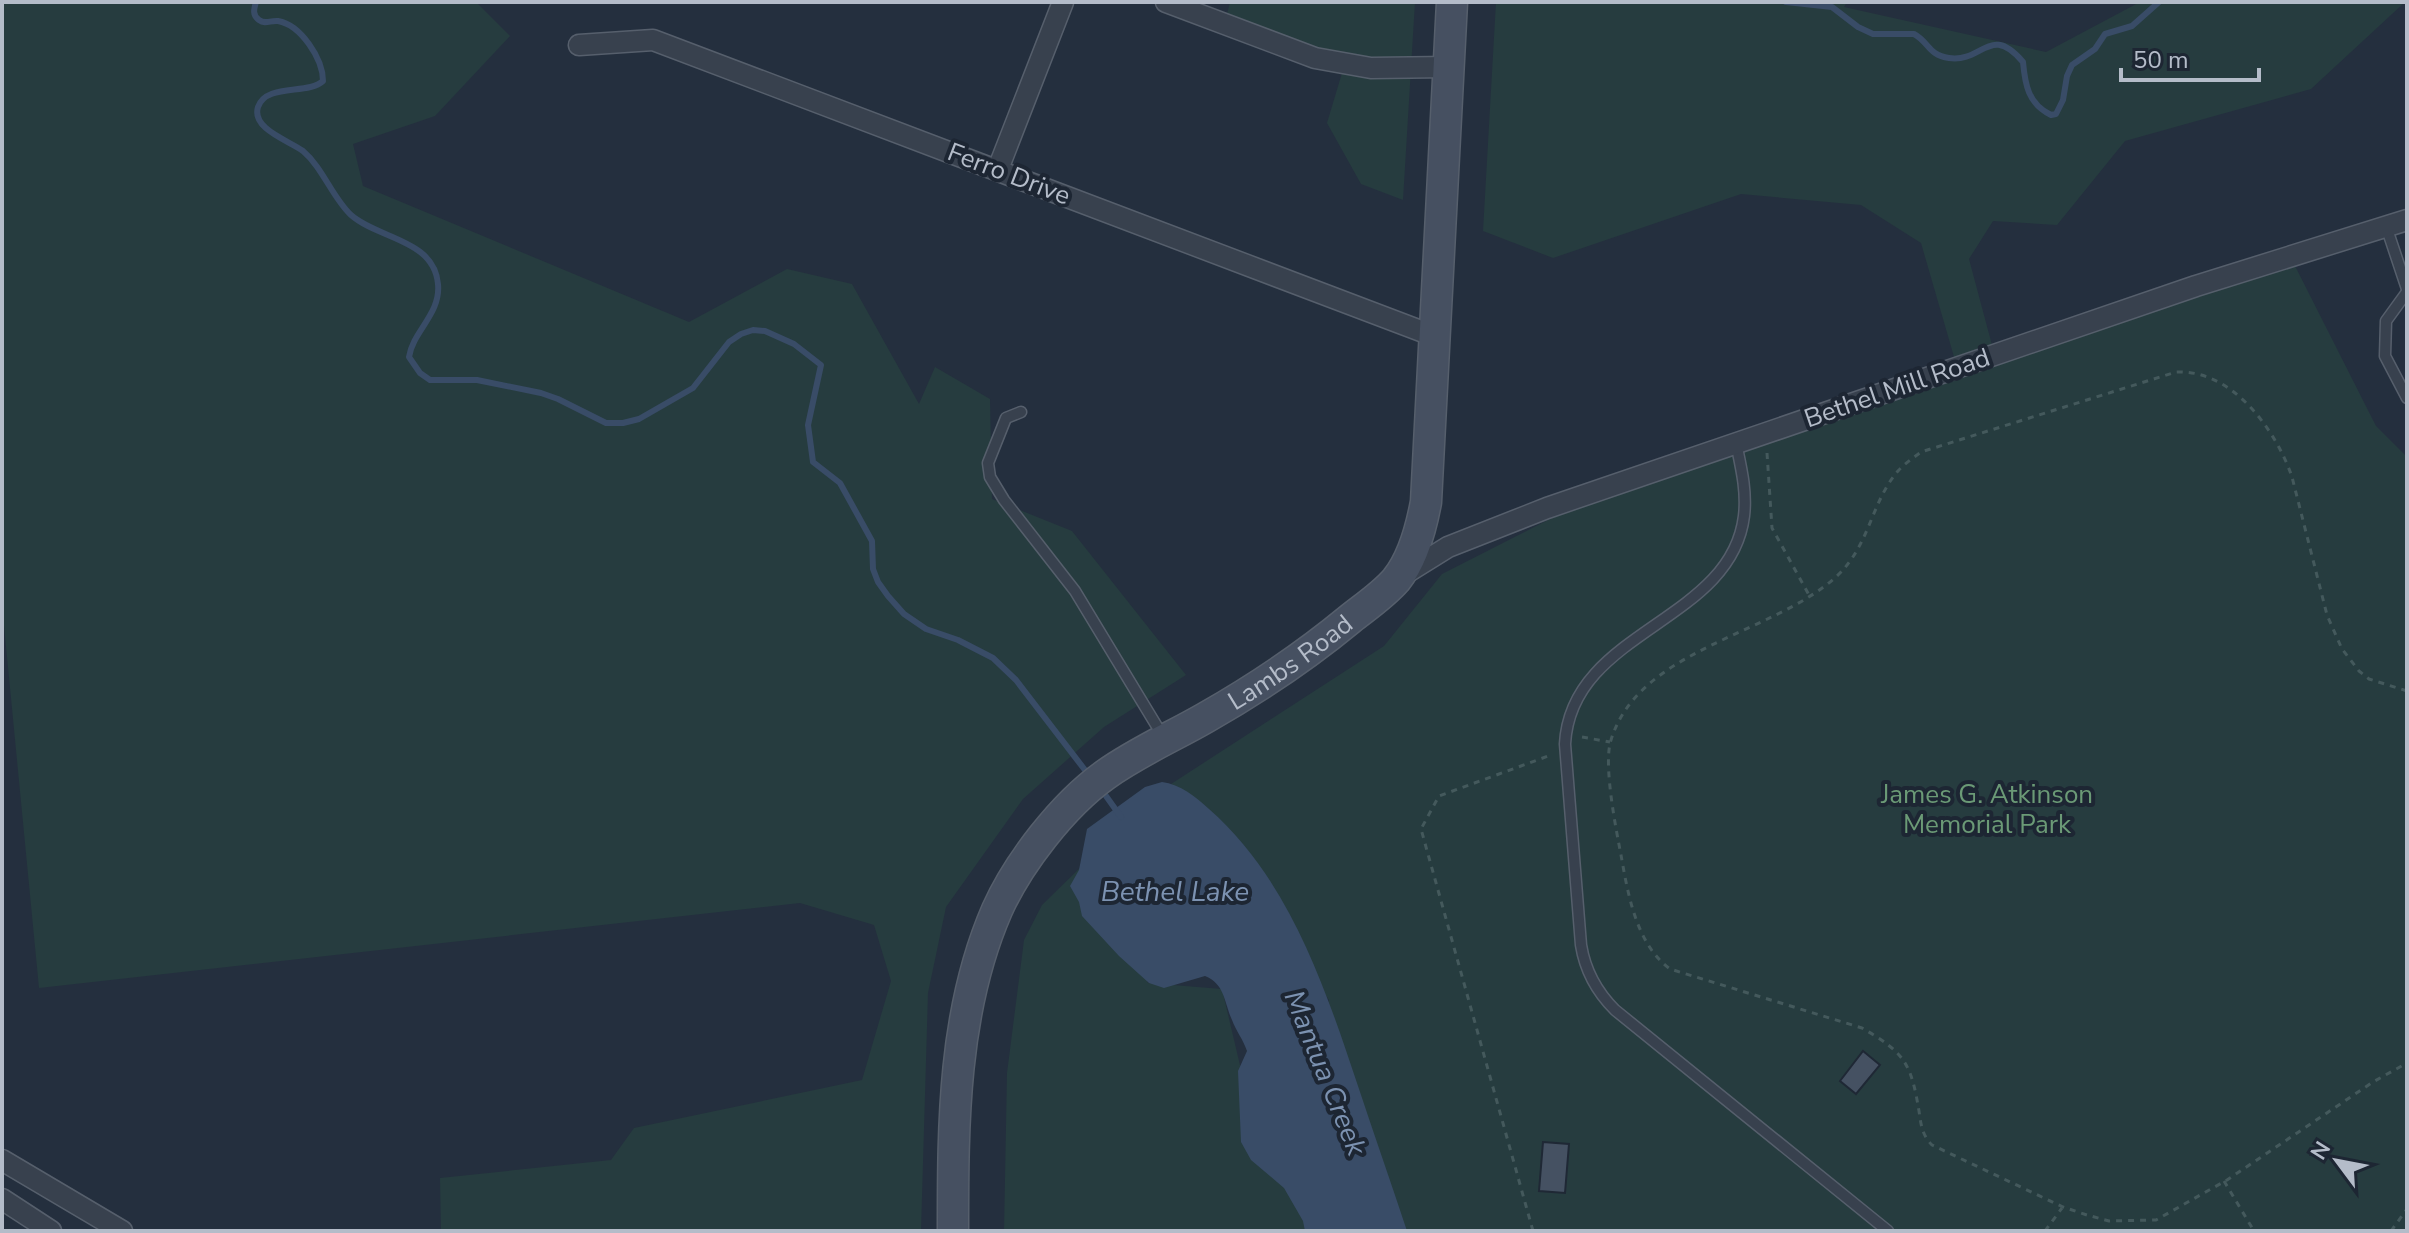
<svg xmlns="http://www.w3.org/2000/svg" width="2409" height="1233" font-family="'Nunito Sans',sans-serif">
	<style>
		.green { fill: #263c3f }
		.water { fill: #394c67 }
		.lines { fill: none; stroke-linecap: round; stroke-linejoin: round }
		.stream { stroke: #394c67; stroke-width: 6 }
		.building { fill: #455162; stroke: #1f2835; stroke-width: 2 }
		.service-casing { stroke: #565f6c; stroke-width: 13 }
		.minor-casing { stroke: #565f6c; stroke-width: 23 }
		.secondary-casing { stroke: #565f6c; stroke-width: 33 }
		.path { stroke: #44595c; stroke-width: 3; stroke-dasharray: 6 6; stroke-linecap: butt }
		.service { stroke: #38414e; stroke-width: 10 }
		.minor { stroke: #38414e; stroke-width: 20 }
		.secondary { stroke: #465061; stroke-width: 30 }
		.labels { text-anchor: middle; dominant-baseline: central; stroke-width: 8; stroke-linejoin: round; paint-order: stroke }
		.street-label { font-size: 26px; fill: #b4bcc9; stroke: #1d2633 }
		.park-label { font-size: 26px; fill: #6b9a76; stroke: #1d2633 }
		.water-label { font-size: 28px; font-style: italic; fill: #7c92b1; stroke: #1d2633 }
	</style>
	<rect width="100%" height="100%" fill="#242f3e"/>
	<g class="green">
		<path d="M2,2H476L510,36L435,116L353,144L363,186L689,322L787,269L852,284L919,404L935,367L990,399L992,499L1072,531L1186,675L1104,727L1023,799L946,907L928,993L921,1231H441L440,1178L611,1160L634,1128L862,1080L891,981L874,925L800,903L39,988L2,605Z"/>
		<path d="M1230,2H1415L1403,200L1361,184L1327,123L1345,63L1225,22Z"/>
		<path d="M1496,2H1847L1844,7L2046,52L2140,2H2405L2311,89L2125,141L2057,225L1993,221L1969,259L1996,360L2290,256L2376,426L2407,457V1231H1004L1007,1073L1024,940L1042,905L1086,862L1148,983L1222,989L1265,1171L1329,1000L1171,784L1384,646L1442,574L1552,518L1959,374L1921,243L1861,205L1741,194L1553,258L1483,231Z"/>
	</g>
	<path class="water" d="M1162,782C1180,784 1196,797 1209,809C1289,879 1325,987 1358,1086C1374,1134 1391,1183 1407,1231H1305L1303,1221L1284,1188L1251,1160L1241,1142L1238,1071L1247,1051C1243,1039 1236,1031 1232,1020C1224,1002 1225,984 1205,976L1164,988L1149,983L1119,956L1082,916L1079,902L1070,886L1079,870L1087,829L1145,787Z"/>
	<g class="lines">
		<g class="stream">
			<path d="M256,2C254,9 252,15 259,20C266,25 270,20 278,21C301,25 323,59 323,81C308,95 266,83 258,107C251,129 290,141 303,151C323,168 332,197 351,215C378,239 434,239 438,284C441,314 413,331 409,357L420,373L430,380H477L541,393L558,399L606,423H623L639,419L693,388L729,342L741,334L753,330L765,331L794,344L821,365L808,425L813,462L840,483L872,541L873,569L878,582L888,596L904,614L926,629L958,640L993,658L1016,680L1088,774"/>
			<path d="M1786,2L1832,7L1858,27L1873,34H1914C1929,42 1928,55 1949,58C1983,63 1990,23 2023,62C2025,84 2028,104 2051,115L2056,114L2063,100L2067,76L2072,65L2095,49L2105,34L2132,26L2159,2"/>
			<path d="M1106,796L1121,817"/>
		</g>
	</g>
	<g class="building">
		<path d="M1863,1051L1880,1065L1856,1094L1840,1081Z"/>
		<path d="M1543,1142L1569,1144L1565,1193L1539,1191Z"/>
	</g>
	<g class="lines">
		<defs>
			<g id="service">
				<path d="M2386,226L2407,289"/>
				<path d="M2407,292L2386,321L2385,356L2407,398"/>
				<path d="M1021,412L1006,418L988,463L990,477L1004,500L1075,591L1164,738"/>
				<path d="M1736,443C1741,467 1747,491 1744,516C1731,623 1571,630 1565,744L1581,945C1585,970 1597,992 1615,1010L1888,1231"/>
			</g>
			<g id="minor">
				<path d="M1166,2L1315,58L1371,68L1449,67"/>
				<path d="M579,45L653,40L1434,336"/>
				<path d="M998,169L1063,2"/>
				<path d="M1403,575L1448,547L1547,508L2196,286L2407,220"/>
				<path d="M2,1160L122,1231"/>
				<path d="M2,1199L51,1231"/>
			</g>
			<g id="secondary">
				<path id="s1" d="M953,1231C953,1123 953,1011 997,910C1018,863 1063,805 1105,775C1137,752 1172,737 1205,718C1256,689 1304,657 1350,619C1365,607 1383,595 1396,580C1413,559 1421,529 1426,502L1452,2"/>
			</g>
		</defs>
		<use href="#service" class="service-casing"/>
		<use href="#minor" class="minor-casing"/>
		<use href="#secondary" class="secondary-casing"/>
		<g class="path">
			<path d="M1767,453L1772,528L1809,595"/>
			<path d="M2407,691L2369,679L2359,671L2342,649L2327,615L2292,477C2276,430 2232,369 2176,372L1921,452C1913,458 1904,464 1898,471C1871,502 1870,545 1837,576C1773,635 1639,648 1611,740C1603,764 1616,829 1621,855C1628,894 1636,944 1670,969L1862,1028C1905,1053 1911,1063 1919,1111C1921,1125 1922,1135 1932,1145L2063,1207L2087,1215L2109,1221L2156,1220L2227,1180L2373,1082L2407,1063"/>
			<path d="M1582,737L1610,742"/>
			<path d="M2224,1181L2254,1231"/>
			<path d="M1533,1231L1421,829L1439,796L1551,755"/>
			<path d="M2045,1231L2062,1208"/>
			<path d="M2391,1231L2407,1209"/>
		</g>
		<use href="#service" class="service"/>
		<use href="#minor" class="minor"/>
		<use href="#secondary" class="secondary"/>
	</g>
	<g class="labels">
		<g class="street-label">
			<text transform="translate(1009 174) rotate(21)">Ferro Drive</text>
			<text transform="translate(1897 388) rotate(-19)">Bethel Mill Road</text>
			<text stroke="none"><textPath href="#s1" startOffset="718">Lambs Road</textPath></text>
		</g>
		<g class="park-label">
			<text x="1987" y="794">James G. Atkinson<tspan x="1987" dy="30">Memorial Park</tspan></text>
		</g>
		<g class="water-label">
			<text x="1175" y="892">Bethel Lake</text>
			<text transform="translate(1325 1073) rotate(68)">Mantua Creek</text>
		</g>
	</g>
	<rect width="2409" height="1233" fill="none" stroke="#b4bcc9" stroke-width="8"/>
	<g transform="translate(2337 1161) rotate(302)" stroke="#1d2633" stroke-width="6" paint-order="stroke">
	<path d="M0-6L14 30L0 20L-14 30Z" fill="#b4bcc9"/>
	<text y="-12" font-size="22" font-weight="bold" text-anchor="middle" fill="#b4bcc9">N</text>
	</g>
	<path d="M2121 68v12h138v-12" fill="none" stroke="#b4bcc9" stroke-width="4"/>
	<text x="2133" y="68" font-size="24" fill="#b4bcc9" stroke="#1d2633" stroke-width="6" paint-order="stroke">50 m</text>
</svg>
